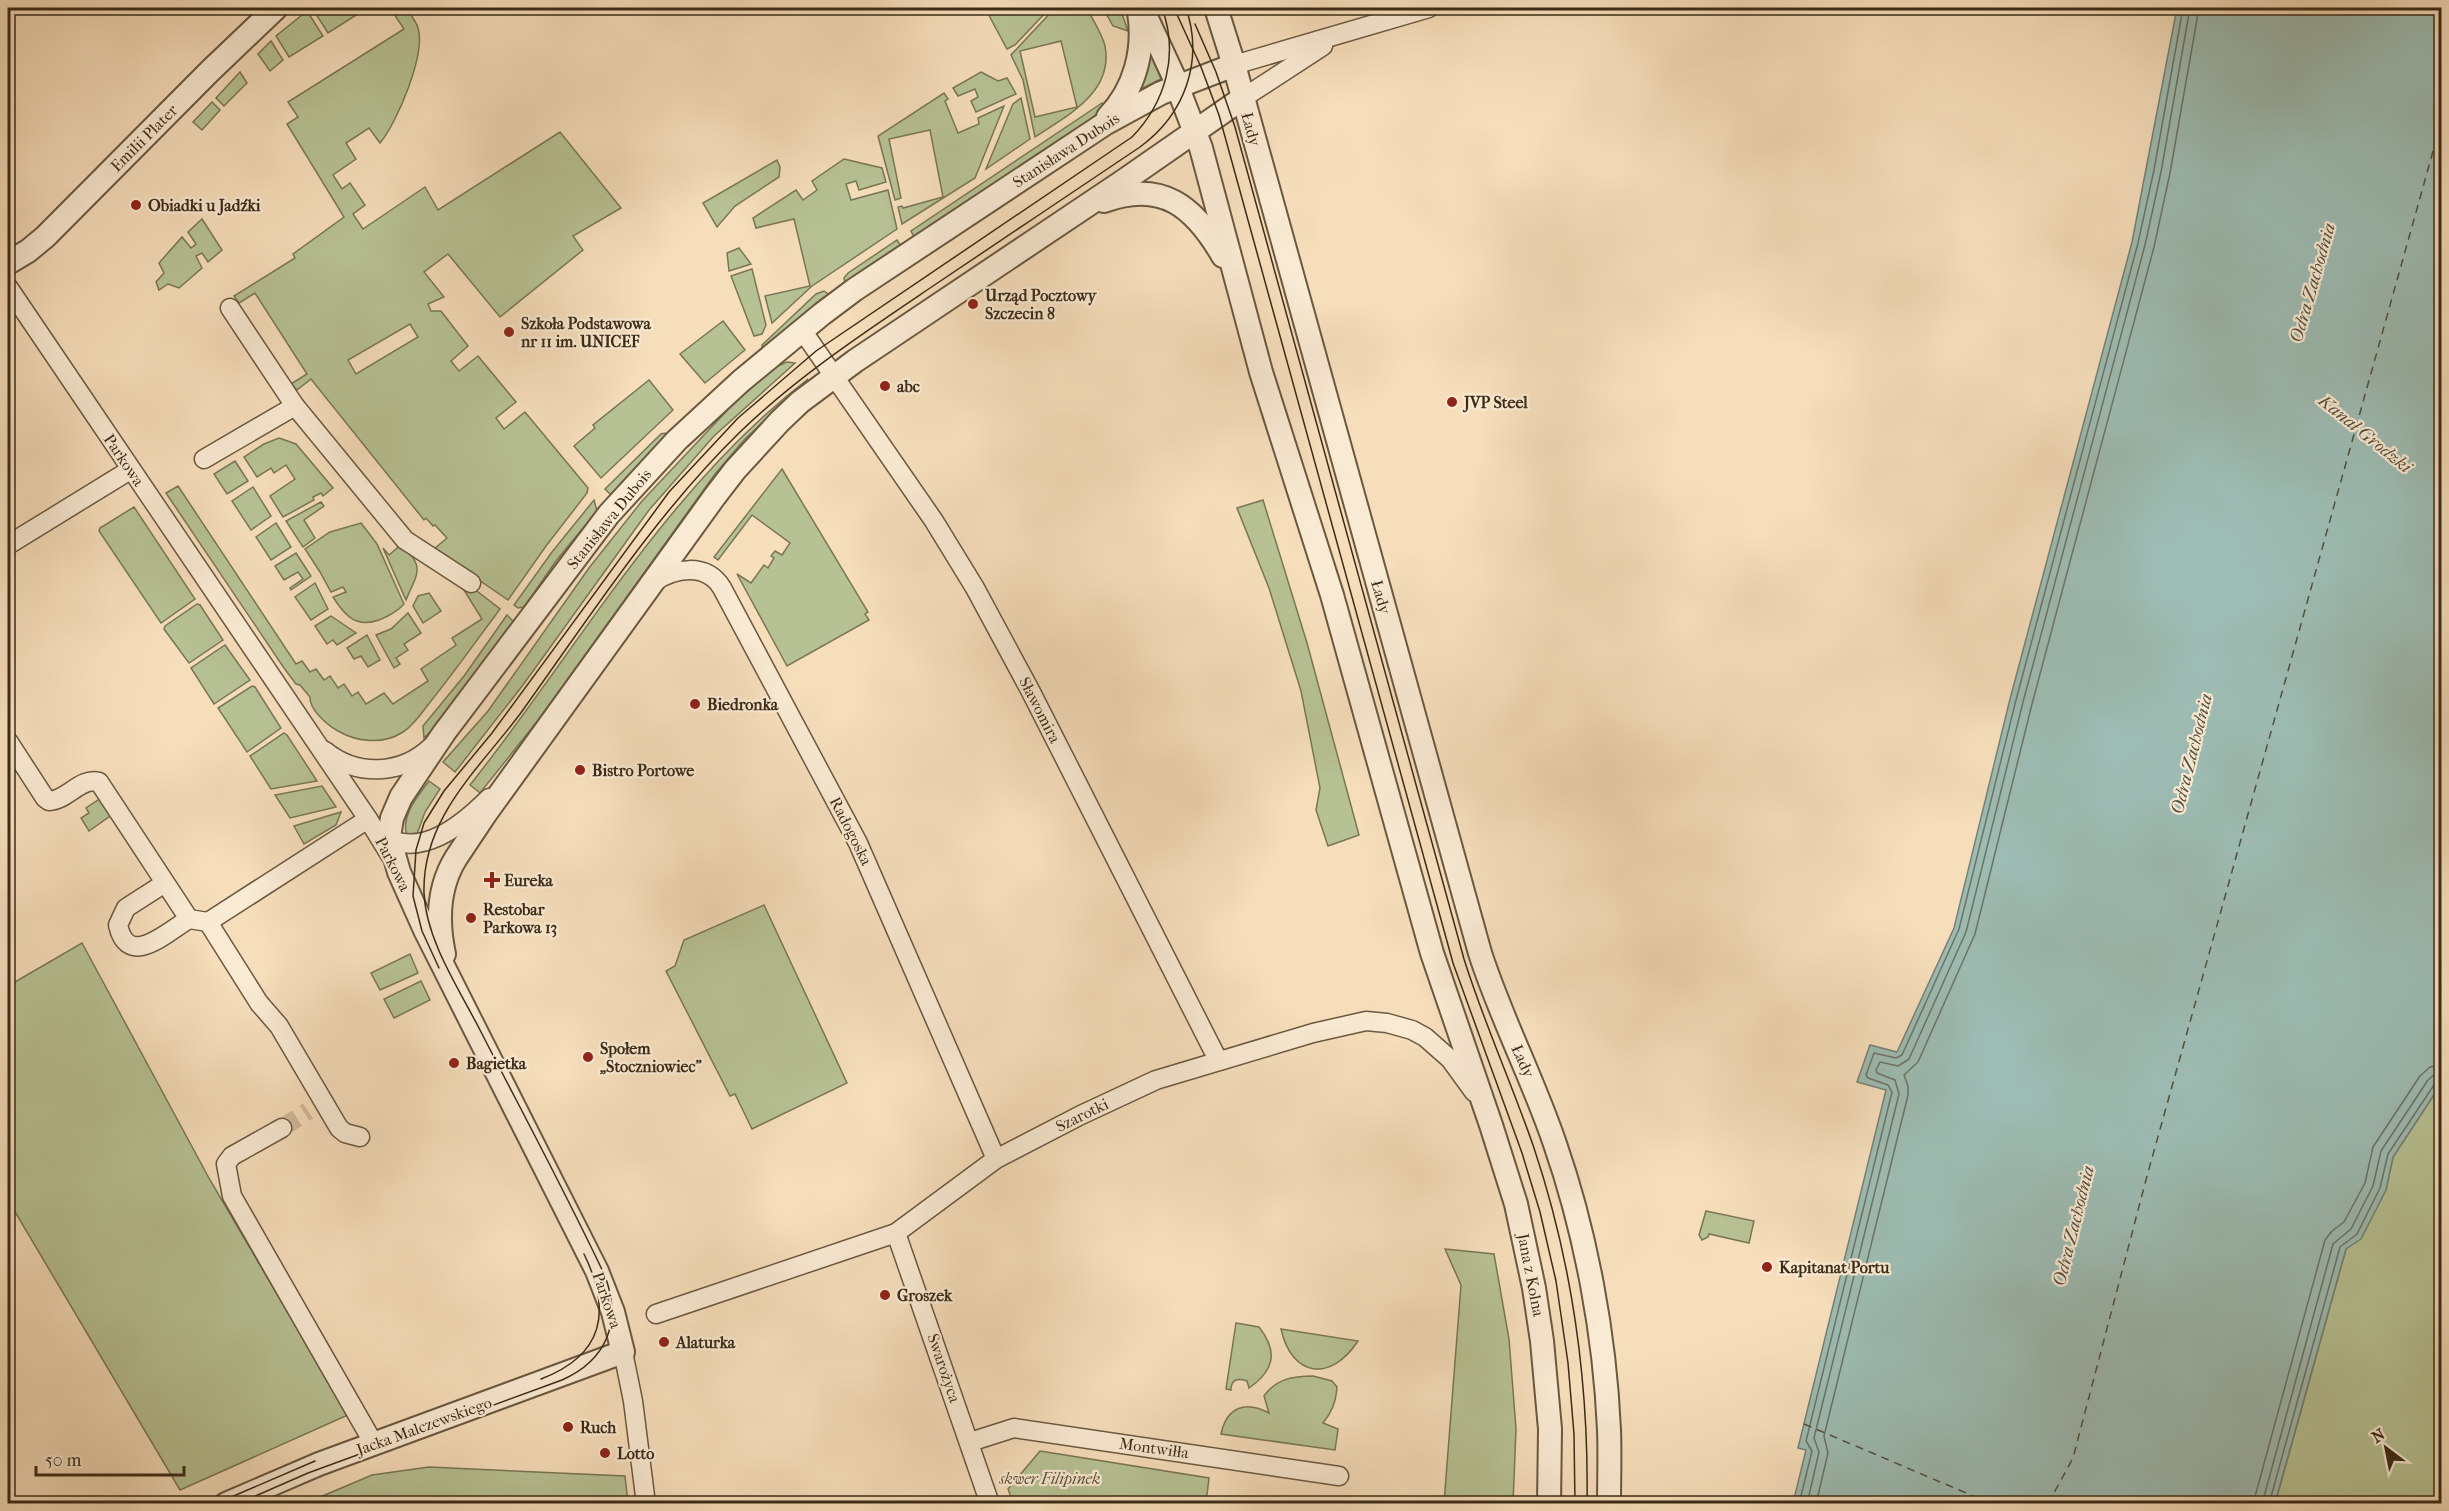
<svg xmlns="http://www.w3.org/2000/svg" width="2449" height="1511" font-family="'IM FELL French Canon',serif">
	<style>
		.green { fill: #b7c294; stroke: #797656; stroke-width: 1.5; fill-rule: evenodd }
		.water { fill: #9dbcb3; stroke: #768275; stroke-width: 1.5 }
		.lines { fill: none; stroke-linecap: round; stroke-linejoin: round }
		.shore { stroke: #6c7465; stroke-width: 1.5 }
		.ferry { stroke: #544f3e; stroke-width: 1.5; stroke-dasharray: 8 6; stroke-linecap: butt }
		.minor-tunnel { stroke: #d1ba9a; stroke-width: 18; stroke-dasharray: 18 9; stroke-linecap: butt }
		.minor-casing { stroke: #6a5840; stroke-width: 21 }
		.tertiary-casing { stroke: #6a5840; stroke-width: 26 }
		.minor { stroke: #f9ead3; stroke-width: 18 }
		.tertiary { stroke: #f9ead3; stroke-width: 22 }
		.tram { stroke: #3b2b17; stroke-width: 1.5 }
		.poi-dot { fill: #8f2418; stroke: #f9ead3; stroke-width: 2 }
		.labels { text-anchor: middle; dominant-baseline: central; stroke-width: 4.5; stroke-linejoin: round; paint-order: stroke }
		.street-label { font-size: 16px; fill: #3b2b17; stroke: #f9ead3 }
		.poi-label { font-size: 16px; font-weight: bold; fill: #3b2b17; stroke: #f9ead3; text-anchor: start }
		.park-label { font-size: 16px; font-style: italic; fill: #5a5136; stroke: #f9ead3 }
		.water-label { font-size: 18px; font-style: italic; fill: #544f3e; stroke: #f9ead3 }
	</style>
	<rect width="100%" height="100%" fill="#f6debb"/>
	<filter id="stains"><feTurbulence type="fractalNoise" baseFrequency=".00333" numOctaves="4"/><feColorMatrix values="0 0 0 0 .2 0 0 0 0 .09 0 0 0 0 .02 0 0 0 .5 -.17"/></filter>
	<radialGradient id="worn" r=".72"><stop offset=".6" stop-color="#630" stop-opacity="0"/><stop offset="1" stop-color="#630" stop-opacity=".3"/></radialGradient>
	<g class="green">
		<path d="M312,8H362L364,10L328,33Z"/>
		<path d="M390,8H406C410,14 416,21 418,28C426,54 397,123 380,143L369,128L346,143L356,159L333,175L342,189L350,183L365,205L353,214L363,229L425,187L438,210L560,132L621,208L573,236L583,250L500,317L448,254L424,272L444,297L428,304L431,311H441L468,346L451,361L459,371L478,356L516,402L496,418L504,429L525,412L588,488L587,493L546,546L508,600L434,549L447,538L435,525L433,526L426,518L424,520L311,379L297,390L291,384L307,374L255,293L239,303L234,296L295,258L293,254L344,217L287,124L298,117L288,102L404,29ZM410,324L418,337L356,374L348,360Z"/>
		<path d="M985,8H1050L1015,45L1007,49Z"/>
		<path d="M1055,8H1087C1092,19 1102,33 1105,46C1114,93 1066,116 1035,137L1023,80L1011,55ZM1061,41L1077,107L1035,117L1020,51Z"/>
		<path d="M1103,8H1120L1128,31L1113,26Z"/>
		<path d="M307,11L323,36L289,57L276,36Z"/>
		<path d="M271,41L283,60L270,71L258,54Z"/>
		<path d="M1150,51L1161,79L1139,90Z"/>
		<path d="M240,72L247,83L224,106L216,98Z"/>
		<path d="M981,72L998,81L1007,78L1016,94L976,112L971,101L978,97L975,89L958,96L953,88Z"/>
		<path d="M944,93L948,99L945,101L958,133L979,124L978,118L1004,106L975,178L902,224L898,207L902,206L903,208L943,197L930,130L889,139L901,198L895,200L878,136Z"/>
		<path d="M1021,98L1030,139L986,169L1013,104Z"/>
		<path d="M212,102L220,110L202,130L193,122Z"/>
		<path d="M1102,103L1104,107L1089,121L914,237L911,231Z"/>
		<path d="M844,159L882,168L886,182L859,190L856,181L846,184L851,200L888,190L897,229L812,286L772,323L765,296L810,286L794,219L756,228L753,218L796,190L803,200L817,190L812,181Z"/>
		<path d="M777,160L780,167L779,177L735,206L717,227L703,203Z"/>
		<path d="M202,219L222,250L208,262L202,253L196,256L202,268L179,288L168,284L159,290L156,282L164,273L159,263L182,237L191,248L196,244L188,232Z"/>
		<path d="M897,240L901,246L845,284L844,278L848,273Z"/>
		<path d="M739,248L751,264L729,271L727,253Z"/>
		<path d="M752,269L766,325L762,334L754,336L731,276Z"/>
		<path d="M824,291L830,295L762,349V345L816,294Z"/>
		<path d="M723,321L745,350L705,383L680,354Z"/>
		<path d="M787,362L795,363L714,436L649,510L523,685L455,772L443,762L488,711L589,568L642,501L736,401L775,367Z"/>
		<path d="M808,379L744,440L715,474L539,719L480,793L470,785C579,648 667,487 808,379Z"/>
		<path d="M649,380L673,410L601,478L574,446L595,428L593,425Z"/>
		<path d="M665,433L667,435L611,495L605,489L661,434Z"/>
		<path d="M279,438L296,444L333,488L323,496L321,493L313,497L314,500L283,517L270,496L295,479L286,465L274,473L271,468L257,477L244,457L264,444Z"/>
		<path d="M235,461L248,481L227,494L214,474Z"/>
		<path d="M782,469L868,612L865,614L869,620L787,666L737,574L751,583L764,565L768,568L774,558L771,556L775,551L782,555L790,543L752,515L718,560L714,557Z"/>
		<path d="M178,486L296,664L302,661L310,672L316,669L324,680L330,676L338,688L344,684L352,696L358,692L366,704L384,693L393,704L428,681L421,669L456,645L452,638L482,619L464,590L469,585L500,609C477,640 455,671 431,701C423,711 414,725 403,732C383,745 357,742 338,731C327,725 309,709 310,697L300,685L296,684L284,668L166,493Z"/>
		<path d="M253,487L271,516L251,530L232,501Z"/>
		<path d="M594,500L597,511L556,561L524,607L518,608L514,605L552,552Z"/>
		<path d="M1263,500L1307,643L1359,835L1328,846L1316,810L1320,788L1301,691L1269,588L1237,508Z"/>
		<path d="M321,502L324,506L304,520L315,538L303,547L286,521Z"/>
		<path d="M134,507L195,599L161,623L99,531L100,528Z"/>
		<path d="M276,523L291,547L271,560L256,537Z"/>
		<path d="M361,523L377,544L404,604C397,612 389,616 379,620C356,628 345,616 333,597L346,592L343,587L331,592L320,572L305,549L330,532Z"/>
		<path d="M402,544C425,569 418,571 406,600L383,548L389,555Z"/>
		<path d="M296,553L311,576L291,590L290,588L303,579L298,572L284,580L275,566Z"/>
		<path d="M315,583L328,609L311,620L295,597Z"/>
		<path d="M429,593L441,611L423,623L413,606L418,596Z"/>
		<path d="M197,604L200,605L223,640L189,663L164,629L165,626Z"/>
		<path d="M408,613L421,633L404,644L408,650L396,658L400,664L394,668L376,635L391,629Z"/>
		<path d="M507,615L514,622L439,723L424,738L423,726L464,676Z"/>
		<path d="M331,616L356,633L337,645L333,640L327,644L315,626Z"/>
		<path d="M367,635L380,660L368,667L361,656L354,659L347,648Z"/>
		<path d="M225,645L250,680L214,704L191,668Z"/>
		<path d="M252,686L255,687L281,728L247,752L218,708Z"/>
		<path d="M284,733L287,735L317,781L271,789L250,756Z"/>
		<path d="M429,781L440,789L425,812L416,837L407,836C400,816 418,796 429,781Z"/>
		<path d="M322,786L336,807L290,818L275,795Z"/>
		<path d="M101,798L113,814L89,831L81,818L89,813L86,808Z"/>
		<path d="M341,812L336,825L304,844L294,826Z"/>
		<path d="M764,905L847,1083L752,1129L735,1094L730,1096L666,971L675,966L684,940Z"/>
		<path d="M82,943L210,1180L348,1415L180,1490L8,1200V986Z"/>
		<path d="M410,954L418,973L380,990L371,973Z"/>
		<path d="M421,981L430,1000L394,1018L384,999Z"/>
		<path d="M2441,1084V1503L2275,1504L2346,1249L2386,1190L2393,1157Z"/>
		<path d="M1706,1211L1754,1221L1749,1243L1709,1234L1708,1237L1702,1240L1699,1235Z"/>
		<path d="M1445,1249L1494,1254L1509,1339L1516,1429L1513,1503H1444L1461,1285Z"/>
		<path d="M1236,1323L1259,1327C1278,1351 1275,1370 1249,1388L1247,1381C1238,1378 1231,1379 1231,1390L1226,1389Z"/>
		<path d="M1281,1329L1358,1341C1331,1382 1292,1378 1281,1329Z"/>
		<path d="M1313,1376L1332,1381L1337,1387C1336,1402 1332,1412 1323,1423L1338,1429L1335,1450L1221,1434C1227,1406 1246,1401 1269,1413L1264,1396C1276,1379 1293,1376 1313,1376Z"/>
		<path d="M1040,1451L1209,1478L1206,1503H1013L1008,1489Z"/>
		<path d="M429,1467L625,1476L628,1503H306L372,1475Z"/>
	</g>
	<path class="water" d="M2177,8H2441V1084L2393,1157L2386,1190L2361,1239L2346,1249L2275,1503H1793L1806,1450L1798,1448L1886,1090L1857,1082L1870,1045L1897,1052L1954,928L2010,699L2132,242Z"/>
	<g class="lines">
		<g class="shore">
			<path d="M1799,1504L1812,1451L1806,1441L1892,1092L1888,1085L1868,1078L1866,1075L1874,1053L1896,1058L1902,1055L1959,929L2016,700L2138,243L2154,170L2183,8"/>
			<path d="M1807,1504L1819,1452L1814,1438L1899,1094L1895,1080L1877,1073L1876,1070L1880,1062L1898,1066L1909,1059L1966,932L2023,702L2145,245L2161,172L2190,8"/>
			<path d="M1816,1504L1828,1453L1824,1436L1908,1095V1086L1904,1075L1918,1062L1975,934L2032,704L2154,247L2170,173L2199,8"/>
			<path d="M2253,1504L2325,1240L2332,1231L2344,1222L2365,1183L2373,1147L2420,1076L2430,1067L2442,1065"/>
			<path d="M2262,1504L2333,1244L2351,1229L2373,1186L2381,1151L2428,1080L2434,1075L2442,1074"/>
			<path d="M2269,1504L2340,1247L2357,1234L2380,1188L2388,1154L2434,1085L2442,1082"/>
		</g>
		<g class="ferry">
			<path d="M1804,1424L1992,1504"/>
			<path d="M2048,1504L2073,1458L2147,1176L2442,119"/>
		</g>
		<path class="minor-tunnel" d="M282,1128L308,1111"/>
		<defs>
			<g id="minor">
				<path d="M1234,65L1429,8"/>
				<path d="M1243,98L1323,46"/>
				<path d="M8,287L368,819L390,855"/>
				<path d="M230,308L295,406"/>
				<path d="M802,330L934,521L975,588L1031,692L1218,1060"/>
				<path d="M204,459L295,406L405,540L471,583"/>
				<path d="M8,545L130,470"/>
				<path d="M652,583C674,568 706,562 722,588L858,843L996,1159"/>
				<path d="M8,741L45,798L49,801C68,800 80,777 99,782L189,919L208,922"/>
				<path d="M325,751C357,777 401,775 431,747"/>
				<path d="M381,834C419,861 462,825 489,798"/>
				<path d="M165,883L126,908L118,925C128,970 167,932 189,919"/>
				<path d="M282,1128L232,1156L226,1164L232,1196L374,1444"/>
				<path d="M360,1137L345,1133L339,1128L279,1026L259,1003L208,922L368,819"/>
				<path d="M896,1233L990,1504"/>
				<path d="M656,1314L896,1233L996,1159L1081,1115L1156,1080L1313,1033L1366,1021L1387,1023L1412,1030L1425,1037L1450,1059L1474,1092"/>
				<path d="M623,1352L633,1401L646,1504"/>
				<path d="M970,1442L1014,1428L1339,1476"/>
			</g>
			<g id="tertiary">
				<path d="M1142,8L1173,75L1201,148L1261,372L1332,595L1432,953L1491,1125L1516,1204L1534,1288L1542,1341L1550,1429L1549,1504"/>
				<path d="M1216,8L1234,65L1480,953C1501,1018 1533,1079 1555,1144C1586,1233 1605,1336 1609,1430C1610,1455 1609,1479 1609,1504"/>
				<path d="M1108,117C1135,89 1145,50 1139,12"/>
				<path d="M1104,201C1162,180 1194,206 1223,256"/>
				<path d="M8,263L28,251L45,237L210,71L276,8"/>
				<path d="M444,954C437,921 438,887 456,858L486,813L715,496L735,470L780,421L800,402L855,361L1122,182L1243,98"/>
				<path d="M226,1504L319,1464L623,1352L613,1312L597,1271L425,930L399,872L389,837L392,818L401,797L444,733L609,514L677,440L741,381L822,314L854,290L1106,123L1161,93L1234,65"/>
			</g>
		</defs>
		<use href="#minor" class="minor-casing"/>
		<use href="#tertiary" class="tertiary-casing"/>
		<use href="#minor" class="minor"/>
		<use href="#tertiary" class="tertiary"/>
		<g class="tram">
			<path d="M1174,8L1201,67L1219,115L1453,963L1522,1153L1540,1212L1556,1281L1568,1363L1574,1434L1575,1504"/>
			<path d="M1195,24L1216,72L1235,127L1464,959C1484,1023 1512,1084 1534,1148C1572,1262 1589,1383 1587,1504"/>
			<path d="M439,968L422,931L413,896L416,850L424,823L444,791L492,733L669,492L738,418L816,351L1132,137C1166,102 1179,54 1162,8"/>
			<path d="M541,1379C604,1355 612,1311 584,1254"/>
			<path d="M215,1504L315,1461"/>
			<path d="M237,1504L308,1473L562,1380C607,1360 622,1322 605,1276C566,1193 522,1112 480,1030C459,989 426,940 424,893C422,818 478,770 520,714C589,618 655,515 740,432C799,375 868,330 936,284C1004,238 1072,193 1140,147C1185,114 1204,61 1186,8"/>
		</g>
	</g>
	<g class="poi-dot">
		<circle cx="136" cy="205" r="6"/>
		<circle cx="973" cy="304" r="6"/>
		<circle cx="509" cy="332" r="6"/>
		<circle cx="885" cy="386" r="6"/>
		<circle cx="1452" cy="402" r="6"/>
		<circle cx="695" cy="704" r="6"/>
		<circle cx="580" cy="770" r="6"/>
		<path d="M489 871h6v6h6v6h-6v6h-6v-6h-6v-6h6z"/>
		<circle cx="471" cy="918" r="6"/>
		<circle cx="588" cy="1057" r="6"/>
		<circle cx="454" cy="1063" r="6"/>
		<circle cx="1767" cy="1267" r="6"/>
		<circle cx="885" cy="1295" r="6"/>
		<circle cx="664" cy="1342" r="6"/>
		<circle cx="568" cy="1427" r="6"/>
		<circle cx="605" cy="1453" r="6"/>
	</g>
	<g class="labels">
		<g class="street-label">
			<text transform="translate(1251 129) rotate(75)">Łady</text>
			<text transform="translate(144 138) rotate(-45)">Emilii Plater</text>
			<text transform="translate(1066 150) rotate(-33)">Stanisława Dubois</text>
			<text transform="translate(124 460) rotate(56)">Parkowa</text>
			<text transform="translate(609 519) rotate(-51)">Stanisława Dubois</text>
			<text transform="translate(1381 597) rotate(74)">Łady</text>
			<text transform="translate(1040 710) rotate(63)">Sławomira</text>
			<text transform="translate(851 831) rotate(63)">Radogoska</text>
			<text transform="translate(393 864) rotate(63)">Parkowa</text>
			<text transform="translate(1523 1061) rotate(66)">Łady</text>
			<text transform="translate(1082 1115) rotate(-26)">Szarotki</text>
			<text transform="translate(1531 1275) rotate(79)">Jana z Kolna</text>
			<text transform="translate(607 1300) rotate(71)">Parkowa</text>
			<text transform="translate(944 1368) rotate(71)">Swarożyca</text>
			<text transform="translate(424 1426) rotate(-20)">Jacka Malczewskiego</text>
			<text transform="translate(1154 1448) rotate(8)">Montwiłła</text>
		</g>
		<g class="poi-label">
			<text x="148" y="205">Obiadki u Jadźki</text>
			<text x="985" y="295">Urząd Pocztowy<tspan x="985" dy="18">Szczecin 8</tspan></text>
			<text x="521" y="323">Szkoła Podstawowa<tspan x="521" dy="18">nr 11 im. UNICEF</tspan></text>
			<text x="897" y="386">abc</text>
			<text x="1464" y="402">JVP Steel</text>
			<text x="707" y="704">Biedronka</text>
			<text x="592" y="770">Bistro Portowe</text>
			<text x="504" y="880">Eureka</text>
			<text x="483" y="909">Restobar<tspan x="483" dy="18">Parkowa 13</tspan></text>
			<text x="600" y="1048">Społem<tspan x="600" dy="18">„Stoczniowiec”</tspan></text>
			<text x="466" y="1063">Bagietka</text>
			<text x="1779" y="1267">Kapitanat Portu</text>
			<text x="897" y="1295">Groszek</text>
			<text x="676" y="1342">Alaturka</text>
			<text x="580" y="1427">Ruch</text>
			<text x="617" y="1453">Lotto</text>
		</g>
		<g class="park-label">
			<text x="1050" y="1478">skwer Filipinek</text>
		</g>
		<g class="water-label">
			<text transform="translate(2313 283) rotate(-74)">Odra Zachodnia</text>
			<text transform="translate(2365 434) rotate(39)">Kanał Grodzki</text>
			<text transform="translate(2192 754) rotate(-76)">Odra Zachodnia</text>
			<text transform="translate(2074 1226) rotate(-76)">Odra Zachodnia</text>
		</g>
	</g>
	<rect width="2449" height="1511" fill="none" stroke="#f6debb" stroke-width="30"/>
	<rect x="9" y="9" width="2431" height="1493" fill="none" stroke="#3b2b17" stroke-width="3"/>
	<rect x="15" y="15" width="2419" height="1481" fill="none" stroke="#3b2b17" stroke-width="1.5"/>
	<g transform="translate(2386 1448) rotate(328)" stroke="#f9ead3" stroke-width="4.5" paint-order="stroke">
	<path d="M0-4.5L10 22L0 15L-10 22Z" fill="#3b2b17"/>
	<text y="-9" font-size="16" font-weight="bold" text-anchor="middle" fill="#3b2b17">N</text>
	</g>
	<path d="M36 1466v9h148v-9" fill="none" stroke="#3b2b17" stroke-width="3"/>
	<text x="45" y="1466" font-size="18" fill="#3b2b17" stroke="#f9ead3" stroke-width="4.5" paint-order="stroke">50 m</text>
	<rect width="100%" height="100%" filter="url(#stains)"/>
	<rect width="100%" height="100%" fill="url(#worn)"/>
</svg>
